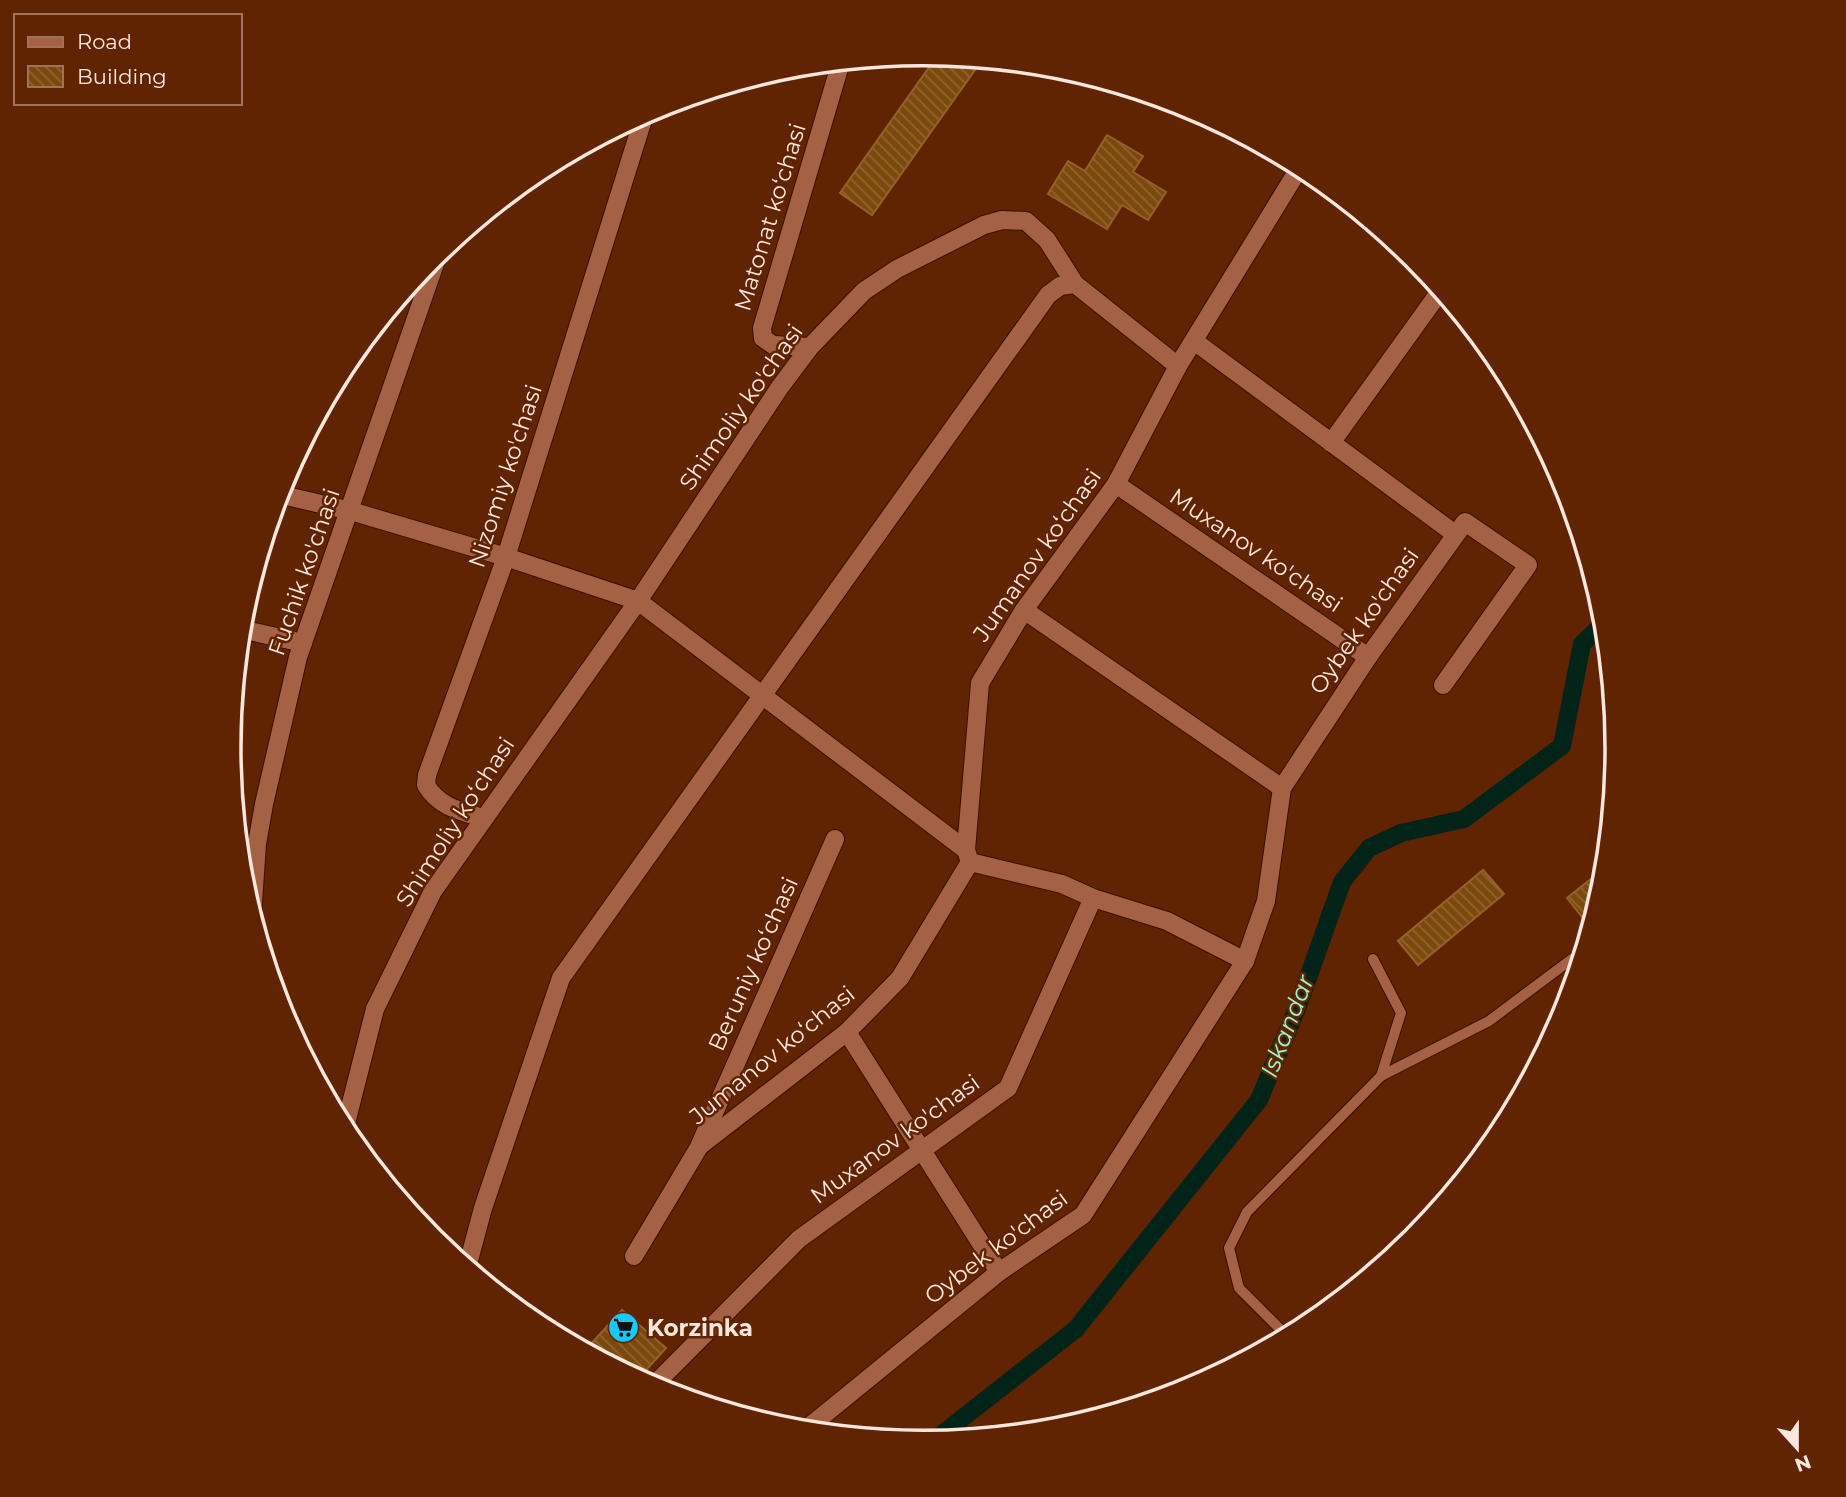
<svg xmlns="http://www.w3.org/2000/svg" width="1846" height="1497" font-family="Montserrat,sans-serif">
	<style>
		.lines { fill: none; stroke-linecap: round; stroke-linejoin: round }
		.canal { stroke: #022418; stroke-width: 18 }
		.building { fill: url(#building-back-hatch); stroke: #95612a; stroke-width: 2 }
		.lane-casing { stroke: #3d1000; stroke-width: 12 }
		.street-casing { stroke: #3d1000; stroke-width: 20 }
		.secondary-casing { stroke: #3d1000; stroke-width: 20 }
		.lane { stroke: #a46144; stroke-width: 10 }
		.street { stroke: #a46144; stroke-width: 18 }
		.secondary { stroke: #a46144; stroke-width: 18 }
		.labels { text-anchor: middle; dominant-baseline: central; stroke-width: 5; stroke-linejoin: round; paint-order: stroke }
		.street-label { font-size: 23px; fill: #ffe7de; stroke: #612403 }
		.poi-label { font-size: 23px; font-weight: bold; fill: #ffe7de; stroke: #612403; text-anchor: start }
		.water-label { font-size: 24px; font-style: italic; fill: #93fdcf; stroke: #612403 }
		.rim { fill: none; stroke: #ffe7de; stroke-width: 3.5 }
	</style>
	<defs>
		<pattern id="building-back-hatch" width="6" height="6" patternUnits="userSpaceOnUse" patternTransform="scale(1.75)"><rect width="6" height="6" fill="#7c490c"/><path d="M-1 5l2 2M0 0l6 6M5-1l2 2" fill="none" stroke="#90632f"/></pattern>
	</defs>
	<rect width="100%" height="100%" fill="#612403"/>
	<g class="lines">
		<path class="canal" d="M932,1442L1076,1329L1259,1100L1298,1006L1342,882L1369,848L1401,833L1464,819L1562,746L1582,644L1605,622"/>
	</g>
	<g class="building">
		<path d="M937,56L982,60L872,215L840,193Z"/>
		<path d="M1107,135L1143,156L1133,172L1166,192L1148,220L1122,205L1107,229L1048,194L1068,161L1085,171Z"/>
		<path d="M1606,867L1595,915L1586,922L1567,898Z"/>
		<path d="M1483,870L1504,894L1418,965L1398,941Z"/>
		<path d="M622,1310L666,1348L638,1379L619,1369L590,1345Z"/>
	</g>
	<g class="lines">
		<defs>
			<g id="lane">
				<path d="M1373,959L1401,1013L1381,1076"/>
				<path d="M1288,1337L1239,1288L1229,1248L1247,1212L1381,1076L1489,1021L1584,950"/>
			</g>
			<g id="street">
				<path d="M1194,341L1455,534"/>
				<path d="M810,347L773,345L763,338L762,328L841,62"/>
				<path d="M1331,443L1441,290"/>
				<path d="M1116,484L1368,657"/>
				<path d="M278,494L351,511L506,557L638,601L966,850"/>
				<path d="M1024,610L1282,788"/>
				<path d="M241,629L303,643"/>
				<path d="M483,818C460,811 439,807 426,785L427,775L506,557L645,113"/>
				<path d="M1093,898L1167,921L1245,961"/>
				<path d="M252,917L257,844L264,804L298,657L439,252"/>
				<path d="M847,1032L999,1272"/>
				<path d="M344,1131L375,1009L433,891L638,601L780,387L810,347L864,291L897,269L984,225L1002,220L1026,221L1047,240L1075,284"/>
				<path d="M701,1145L847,1032L900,978L970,862"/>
				<path d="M634,1256L699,1147L835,839"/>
				<path d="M467,1268L483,1208L561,978L1048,295L1060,286L1075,284L1178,366"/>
				<path d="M804,1431L999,1272L1083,1215L1245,961L1266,901L1282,788L1368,657L1465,522L1528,565L1443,685"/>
			</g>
			<path id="secondary" d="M652,1387L799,1239L1008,1088L1093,898L1062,884L970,862L966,850L980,683L1024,610L1116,484L1178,366L1300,167"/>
		</defs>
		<use href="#lane" class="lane-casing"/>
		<use href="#street" class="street-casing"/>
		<use href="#secondary" class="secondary-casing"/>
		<use href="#lane" class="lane"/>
		<use href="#street" class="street"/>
		<use href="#secondary" class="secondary"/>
	</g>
	<defs>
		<symbol id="supermarket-disc" viewBox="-11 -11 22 22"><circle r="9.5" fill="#15cafb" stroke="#612403"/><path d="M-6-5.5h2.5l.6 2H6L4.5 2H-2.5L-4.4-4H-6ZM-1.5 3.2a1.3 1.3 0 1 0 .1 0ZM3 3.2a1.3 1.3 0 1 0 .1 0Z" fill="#111"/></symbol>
	</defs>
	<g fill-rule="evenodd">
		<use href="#supermarket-disc" x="606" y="1310" width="35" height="35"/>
	</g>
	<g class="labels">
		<g class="street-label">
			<text transform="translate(770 217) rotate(-73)">Matonat ko‘chasi</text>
			<text transform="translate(741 407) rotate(-55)">Shimoliy ko'chasi</text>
			<text transform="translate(505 476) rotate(-72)">Nizomiy ko'chasi</text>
			<text transform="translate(1256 550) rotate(34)">Muxanov ko'chasi</text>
			<text transform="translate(1037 555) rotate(-55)">Jumanov ko‘chasi</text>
			<text transform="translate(304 572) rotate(-71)">Fuchik ko'chasi</text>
			<text transform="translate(1364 621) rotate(-55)">Oybek ko'chasi</text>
			<text transform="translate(455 822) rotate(-57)">Shimoliy ko‘chasi</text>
			<text transform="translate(753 964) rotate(-66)">Beruniy ko‘chasi</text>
			<text transform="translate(772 1055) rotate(-39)">Jumanov ko‘chasi</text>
			<text transform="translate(895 1139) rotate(-36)">Muxanov ko'chasi</text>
			<text transform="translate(996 1247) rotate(-37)">Oybek ko'chasi</text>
		</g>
		<g class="poi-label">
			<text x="647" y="1328">Korzinka</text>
		</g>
		<g class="water-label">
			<text transform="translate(1287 1026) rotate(-69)">Iskandar</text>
		</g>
	</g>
	<path d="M0 0H1846V1497H0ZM241 748a682 682 0 1 1 1364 0a682 682 0 1 1-1364 0Z" fill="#612403" fill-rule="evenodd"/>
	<path class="rim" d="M241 748a682 682 0 1 1 1364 0a682 682 0 1 1-1364 0Z"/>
	<rect x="14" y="14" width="228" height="91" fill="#612403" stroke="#a0725b" stroke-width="2"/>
	<rect x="28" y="37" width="35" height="10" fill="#a46144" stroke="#a0725b" stroke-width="2"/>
	<text x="77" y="49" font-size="21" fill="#ffe7de">Road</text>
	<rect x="28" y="66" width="35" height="21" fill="url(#building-back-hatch)" stroke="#a0725b" stroke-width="2"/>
	<text x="77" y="84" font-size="21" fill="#ffe7de">Building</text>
	<g transform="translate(1797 1448) rotate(159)" stroke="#612403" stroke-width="5" paint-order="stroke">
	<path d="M0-5L12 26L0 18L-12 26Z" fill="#ffe7de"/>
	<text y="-10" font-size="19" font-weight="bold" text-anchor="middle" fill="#ffe7de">N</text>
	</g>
</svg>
